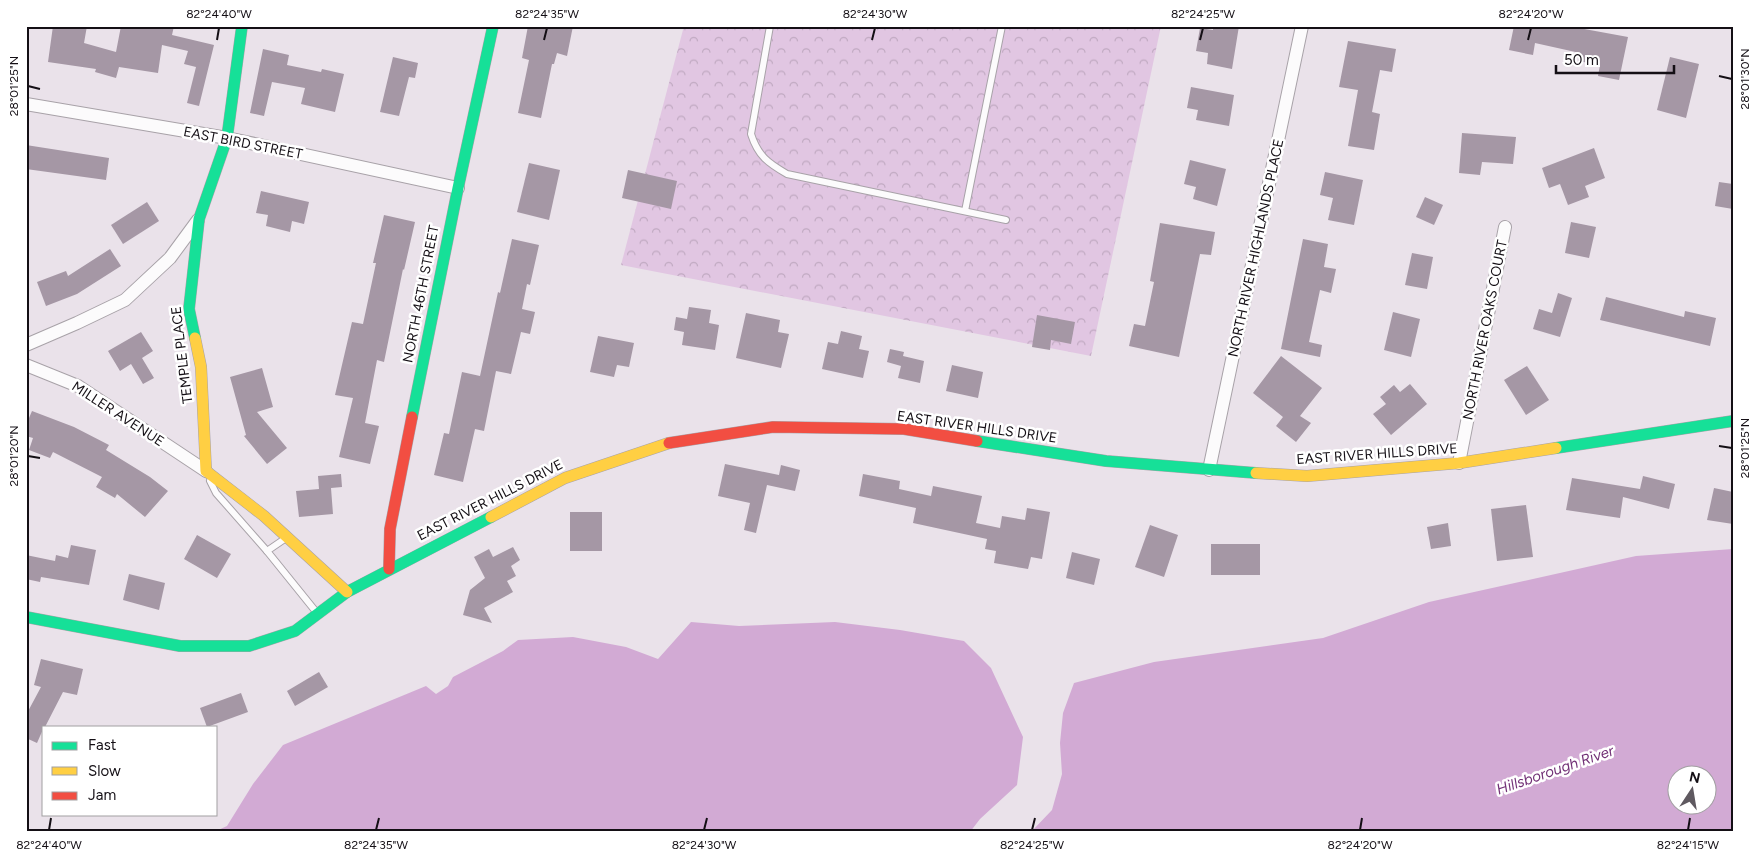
<svg xmlns="http://www.w3.org/2000/svg" width="1759" height="858" font-family="Figtree,sans-serif">
	<style>
		.forest { fill: url(#forest-crowns) }
		.water { fill: #d2aad4; fill-rule: evenodd }
		.building { fill: #a597a5 }
		.lines { fill: none; stroke-linecap: round; stroke-linejoin: round }
		.lane-casing { stroke: #a8a2a8; stroke-width: 8 }
		.street-casing { stroke: #a8a2a8; stroke-width: 14 }
		.fast-casing { stroke: #a8a2a8; stroke-width: 12 }
		.slow-casing { stroke: #a8a2a8; stroke-width: 12 }
		.jam-casing { stroke: #a8a2a8; stroke-width: 12 }
		.lane { stroke: #fcfbfc; stroke-width: 6 }
		.street { stroke: #fcfbfc; stroke-width: 12 }
		.fast { stroke: #16e098; stroke-width: 11 }
		.slow { stroke: #ffcf43; stroke-width: 11 }
		.jam { stroke: #f24e42; stroke-width: 11 }
		.ticks { fill: none; stroke: #140f15; stroke-width: 2 }
		.labels { text-anchor: middle; dominant-baseline: central; stroke-width: 5; stroke-linejoin: round; paint-order: stroke }
		.street-label { font-size: 14px; fill: #140f15; stroke: #fff }
		.water-label { font-size: 15px; font-style: italic; fill: #723176; stroke: #fff }
		.neatline { fill: none; stroke: #140f15; stroke-width: 2 }
		.ticks-label { font-size: 12px; text-anchor: middle; fill: #140f15 }
	</style>
	<defs>
		<pattern id="forest-crowns" width="20" height="18" patternUnits="userSpaceOnUse" patternTransform="scale(1.25)"><rect width="20" height="18" fill="#e1c6e2"/><path d="M2 6a3 3 0 1 1 6 0M12 15a3 3 0 1 1 6 0" fill="none" stroke="#c0a9c1"/></pattern>
	</defs>
	<rect width="100%" height="100%" fill="#eae2ea"/>
	<path class="forest" d="M684,26H1161L1091,356L621,265Z"/>
	<g class="water">
		<path d="M1733,549V832H1031L1052,810L1062,774L1060,743L1063,713L1074,683L1154,662L1323,638L1429,602L1636,556ZM1676,776H1706V806H1676Z"/>
		<path d="M691,622L739,626L835,622L900,630L964,641L991,668L1023,737L1017,785L980,819L970,832H214L227,826L253,784L283,745L426,686L436,694L448,686L453,677L503,651L518,640L573,637L626,647L658,659Z"/>
	</g>
	<g class="building">
		<path d="M53,26H87L84,43L116,52L121,26H174L172,35L214,45L199,106L187,103L196,67L184,64L188,51L162,45L158,73L119,67L116,78L95,72L96,69L48,62Z"/>
		<path d="M528,26H573L567,56L557,53L554,64H552L541,118L518,113L529,60L522,58Z"/>
		<path d="M1213,26H1239L1232,69L1207,64L1208,53L1196,51L1200,28L1213,30Z"/>
		<path d="M1514,26H1568L1628,37L1619,80L1598,76L1600,65L1578,61L1580,53L1535,43L1533,55L1509,50Z"/>
		<path d="M1348,41L1396,49L1392,72L1380,70L1372,112L1380,114L1374,150L1348,146L1358,90L1339,87Z"/>
		<path d="M263,49L289,55L287,65L321,72L322,69L344,74L335,112L301,104L305,88L272,82L264,116L250,113Z"/>
		<path d="M393,57L418,63L415,78L409,77L399,116L380,112Z"/>
		<path d="M1670,57L1699,64L1686,118L1657,110Z"/>
		<path d="M1191,87L1234,95L1229,126L1196,120L1198,110L1187,108Z"/>
		<path d="M1462,133L1516,137L1513,164L1482,162L1480,175L1459,173Z"/>
		<path d="M26,145L109,158L106,180L26,169Z"/>
		<path d="M1594,148L1605,178L1585,186L1589,197L1568,205L1560,184L1549,188L1542,168Z"/>
		<path d="M1190,160L1226,169L1217,206L1193,199L1196,187L1184,184Z"/>
		<path d="M529,163L560,170L549,220L517,212Z"/>
		<path d="M628,170L677,181L671,209L622,198Z"/>
		<path d="M1325,172L1363,180L1354,225L1328,220L1333,198L1320,195Z"/>
		<path d="M1719,182L1733,184V209L1715,206Z"/>
		<path d="M261,191L309,202L304,224L292,221L290,232L266,226L268,215L256,213Z"/>
		<path d="M1425,197L1443,205L1434,225L1416,217Z"/>
		<path d="M147,202L159,221L123,244L111,225Z"/>
		<path d="M384,215L415,222L404,270L403,269L384,362L377,360L365,423L379,426L370,464L339,457L353,398L335,395L352,322L363,324L376,263H373Z"/>
		<path d="M1571,222L1596,227L1589,258L1565,253Z"/>
		<path d="M1160,223L1215,232L1211,255L1200,254L1179,357L1129,346L1134,324L1145,326L1154,282L1150,281Z"/>
		<path d="M512,239L539,245L530,285L527,284L522,309L535,312L530,334L521,332L511,374L496,371L484,431L475,429L463,482L434,475L444,433L449,434L462,372L480,376L498,292L500,293Z"/>
		<path d="M1303,239L1328,244L1324,267L1336,269L1331,293L1320,290L1309,342L1322,345L1320,357L1281,349Z"/>
		<path d="M110,249L121,266L77,294L46,306L37,282L66,271L68,276Z"/>
		<path d="M1412,253L1433,257L1427,289L1405,285Z"/>
		<path d="M1558,293L1572,298L1560,337L1533,329L1539,309L1552,313Z"/>
		<path d="M1606,297L1684,317L1685,311L1716,318L1710,346L1600,320Z"/>
		<path d="M689,307L711,310L709,323L719,325L715,350L682,345L684,332L674,330L676,317L687,319Z"/>
		<path d="M1393,312L1420,319L1411,357L1384,350Z"/>
		<path d="M746,313L780,320L778,332L789,334L781,368L736,358Z"/>
		<path d="M1037,315L1075,322L1071,344L1051,340L1050,350L1032,347Z"/>
		<path d="M841,331L862,336L859,349L869,351L863,378L822,369L828,342L838,344Z"/>
		<path d="M141,332L153,351L142,358L154,378L143,384L131,364L120,371L108,351Z"/>
		<path d="M598,336L634,343L629,367L617,365L614,377L590,372Z"/>
		<path d="M890,349L904,352L903,356L924,361L920,383L898,378L901,366L887,362Z"/>
		<path d="M1281,356L1322,388L1300,416L1311,423L1296,442L1276,426L1283,417L1253,393Z"/>
		<path d="M952,365L983,372L978,398L946,391Z"/>
		<path d="M1527,366L1549,400L1526,415L1504,380Z"/>
		<path d="M262,368L273,407L257,412L287,448L267,464L244,436L246,435L230,377Z"/>
		<path d="M1410,384L1427,404L1391,435L1373,414L1386,404L1380,397L1394,385L1400,392Z"/>
		<path d="M32,411L74,427L109,445L106,450L150,477L168,491L145,517L117,494L115,498L96,487L102,477L53,452L50,458L29,450L33,438L26,436V425Z"/>
		<path d="M725,464L779,475L781,465L800,470L795,491L767,485L756,533L744,530L750,503L718,496Z"/>
		<path d="M341,474L342,487L331,488L333,514L299,517L296,491L319,489L318,476Z"/>
		<path d="M863,474L900,481L899,489L931,496L933,486L982,496L976,523L1000,528L1002,516L1025,520L1027,508L1050,512L1042,559L1031,557L1028,569L994,563L996,551L985,549L987,539L913,523L916,508L859,496Z"/>
		<path d="M1643,476L1675,484L1669,509L1623,497L1620,518L1566,510L1572,478L1640,489Z"/>
		<path d="M1714,488L1733,492V524L1707,520Z"/>
		<path d="M1526,505L1533,557L1497,561L1491,509Z"/>
		<rect x="570" y="512" width="32" height="39"/>
		<path d="M1448,523L1451,546L1431,549L1427,527Z"/>
		<path d="M1150,525L1178,535L1164,577L1135,567Z"/>
		<path d="M197,535L231,554L217,578L184,559Z"/>
		<rect x="1211" y="544" width="49" height="31"/>
		<path d="M71,545L96,550L89,585L41,577L40,582L26,579V555L55,561L56,555L68,558Z"/>
		<path d="M513,547L520,560L511,566L516,576L507,581L513,592L484,608L492,623L463,615L470,590L485,578L474,557L489,549L493,557Z"/>
		<path d="M1072,552L1100,559L1094,585L1066,578Z"/>
		<path d="M129,574L165,583L159,610L123,600Z"/>
		<path d="M41,659L83,669L77,695L63,692L45,727H44L37,743L26,738V715L41,687L34,685Z"/>
		<path d="M319,672L328,687L295,706L287,691Z"/>
		<path d="M241,693L248,712L207,727L200,708Z"/>
	</g>
	<g class="lines">
		<defs>
			<g id="lane">
				<path d="M770,26L751,134C758,156 768,163 787,174L1006,220"/>
				<path d="M965,211L1002,26"/>
				<path d="M210,481L216,493L267,551"/>
				<path d="M286,538L267,551L317,613"/>
			</g>
			<g id="street">
				<path d="M26,104L227,138L458,188"/>
				<path d="M26,345L77,323L125,300L170,258L198,220"/>
				<path d="M26,365L78,386L206,471"/>
				<path d="M1459,463L1505,227"/>
				<path d="M1209,470L1302,26"/>
			</g>
			<g id="fast">
				<path d="M195,338L189,309L199,219L227,138L242,26"/>
				<path d="M412,417L458,188L493,26"/>
				<path d="M977,441L1106,461L1256,473"/>
				<path d="M1556,448L1733,421"/>
				<path d="M26,617L180,646H249L295,631L347,592L491,517"/>
			</g>
			<g id="slow">
				<path d="M195,338L201,367L206,471L264,516L347,592"/>
				<path d="M1256,473L1307,476L1459,463L1556,448"/>
				<path d="M491,517L565,478L669,443"/>
			</g>
			<g id="jam">
				<path d="M669,443L773,427L904,429L977,441"/>
				<path d="M389,569L390,529L412,417"/>
			</g>
		</defs>
		<use href="#lane" class="lane-casing"/>
		<use href="#street" class="street-casing"/>
		<use href="#fast" class="fast-casing"/>
		<use href="#slow" class="slow-casing"/>
		<use href="#jam" class="jam-casing"/>
		<use href="#lane" class="lane"/>
		<use href="#street" class="street"/>
		<use href="#fast" class="fast"/>
		<use href="#slow" class="slow"/>
		<use href="#jam" class="jam"/>
	</g>
	<path class="ticks" d="M217,40L219,28M544,40L547,28M872,40L875,28M1200,40L1203,28M1528,40L1531,28M1719,76L1732,79M28,86L40,89M1719,446L1732,448M28,456L40,458M49,830L51,818M376,830L379,818M704,830L707,818M1032,830L1035,818M1360,830L1362,818M1688,830L1690,818"/>
	<g class="labels">
		<g class="street-label">
			<text transform="translate(243 143) rotate(11)">EAST BIRD STREET</text>
			<text transform="translate(1256 248) rotate(-78)">NORTH RIVER HIGHLANDS PLACE</text>
			<text transform="translate(421 294) rotate(-79)">NORTH 46TH STREET</text>
			<text transform="translate(1485 330) rotate(-79)">NORTH RIVER OAKS COURT</text>
			<text transform="translate(182 355) rotate(-97)">TEMPLE PLACE</text>
			<text transform="translate(118 414) rotate(33)">MILLER AVENUE</text>
			<text transform="translate(977 427) rotate(8)">EAST RIVER HILLS DRIVE</text>
			<text transform="translate(1377 454) rotate(-4)">EAST RIVER HILLS DRIVE</text>
			<text transform="translate(490 500) rotate(-27)">EAST RIVER HILLS DRIVE</text>
		</g>
		<g class="water-label">
			<text transform="translate(1555 770) rotate(-19)">Hillsborough River</text>
		</g>
	</g>
	<rect width="1759" height="858" fill="none" stroke="#ffffff" stroke-width="55"/>
	<rect x="42" y="726" width="175" height="90" fill="#ffffff" stroke="#a19fa1"/>
	<rect x="52" y="742" width="25" height="8" fill="#16e098" stroke="#a19fa1"/>
	<text x="88" y="750" font-size="15" fill="#140f15">Fast</text>
	<rect x="52" y="767" width="25" height="8" fill="#ffcf43" stroke="#a19fa1"/>
	<text x="88" y="776" font-size="15" fill="#140f15">Slow</text>
	<rect x="52" y="792" width="25" height="8" fill="#f24e42" stroke="#a19fa1"/>
	<text x="88" y="800" font-size="15" fill="#140f15">Jam</text>
	<g transform="translate(1692 790) rotate(12)"><circle r="24" fill="#ffffff" stroke="#a19fa1"/>
	<path d="M0-4L9 19L0 12L-9 19Z" fill="#5f5960"/>
	<text y="-8" font-size="14" font-weight="bold" text-anchor="middle" fill="#140f15">N</text>
	</g>
	<path d="M1556 65v8h118v-8" fill="none" stroke="#140f15" stroke-width="2.5"/>
	<text x="1564" y="65" font-size="15" fill="#140f15" stroke="#ffffff" stroke-width="4" paint-order="stroke">50 m</text>
	<rect x="28" y="28" width="1704" height="802" class="neatline"/>
	<g class="ticks-label">
		<text x="219" y="18">82°24'40"W</text>
		<text x="547" y="18">82°24'35"W</text>
		<text x="875" y="18">82°24'30"W</text>
		<text x="1203" y="18">82°24'25"W</text>
		<text x="1531" y="18">82°24'20"W</text>
		<text transform="translate(1745 79) rotate(-90)" y="4">28°01'30"N</text>
		<text transform="translate(14 86) rotate(-90)" y="4">28°01'25"N</text>
		<text transform="translate(1745 448) rotate(-90)" y="4">28°01'25"N</text>
		<text transform="translate(14 456) rotate(-90)" y="4">28°01'20"N</text>
		<text x="49" y="849">82°24'40"W</text>
		<text x="376" y="849">82°24'35"W</text>
		<text x="704" y="849">82°24'30"W</text>
		<text x="1032" y="849">82°24'25"W</text>
		<text x="1360" y="849">82°24'20"W</text>
		<text x="1688" y="849">82°24'15"W</text>
	</g>
</svg>
